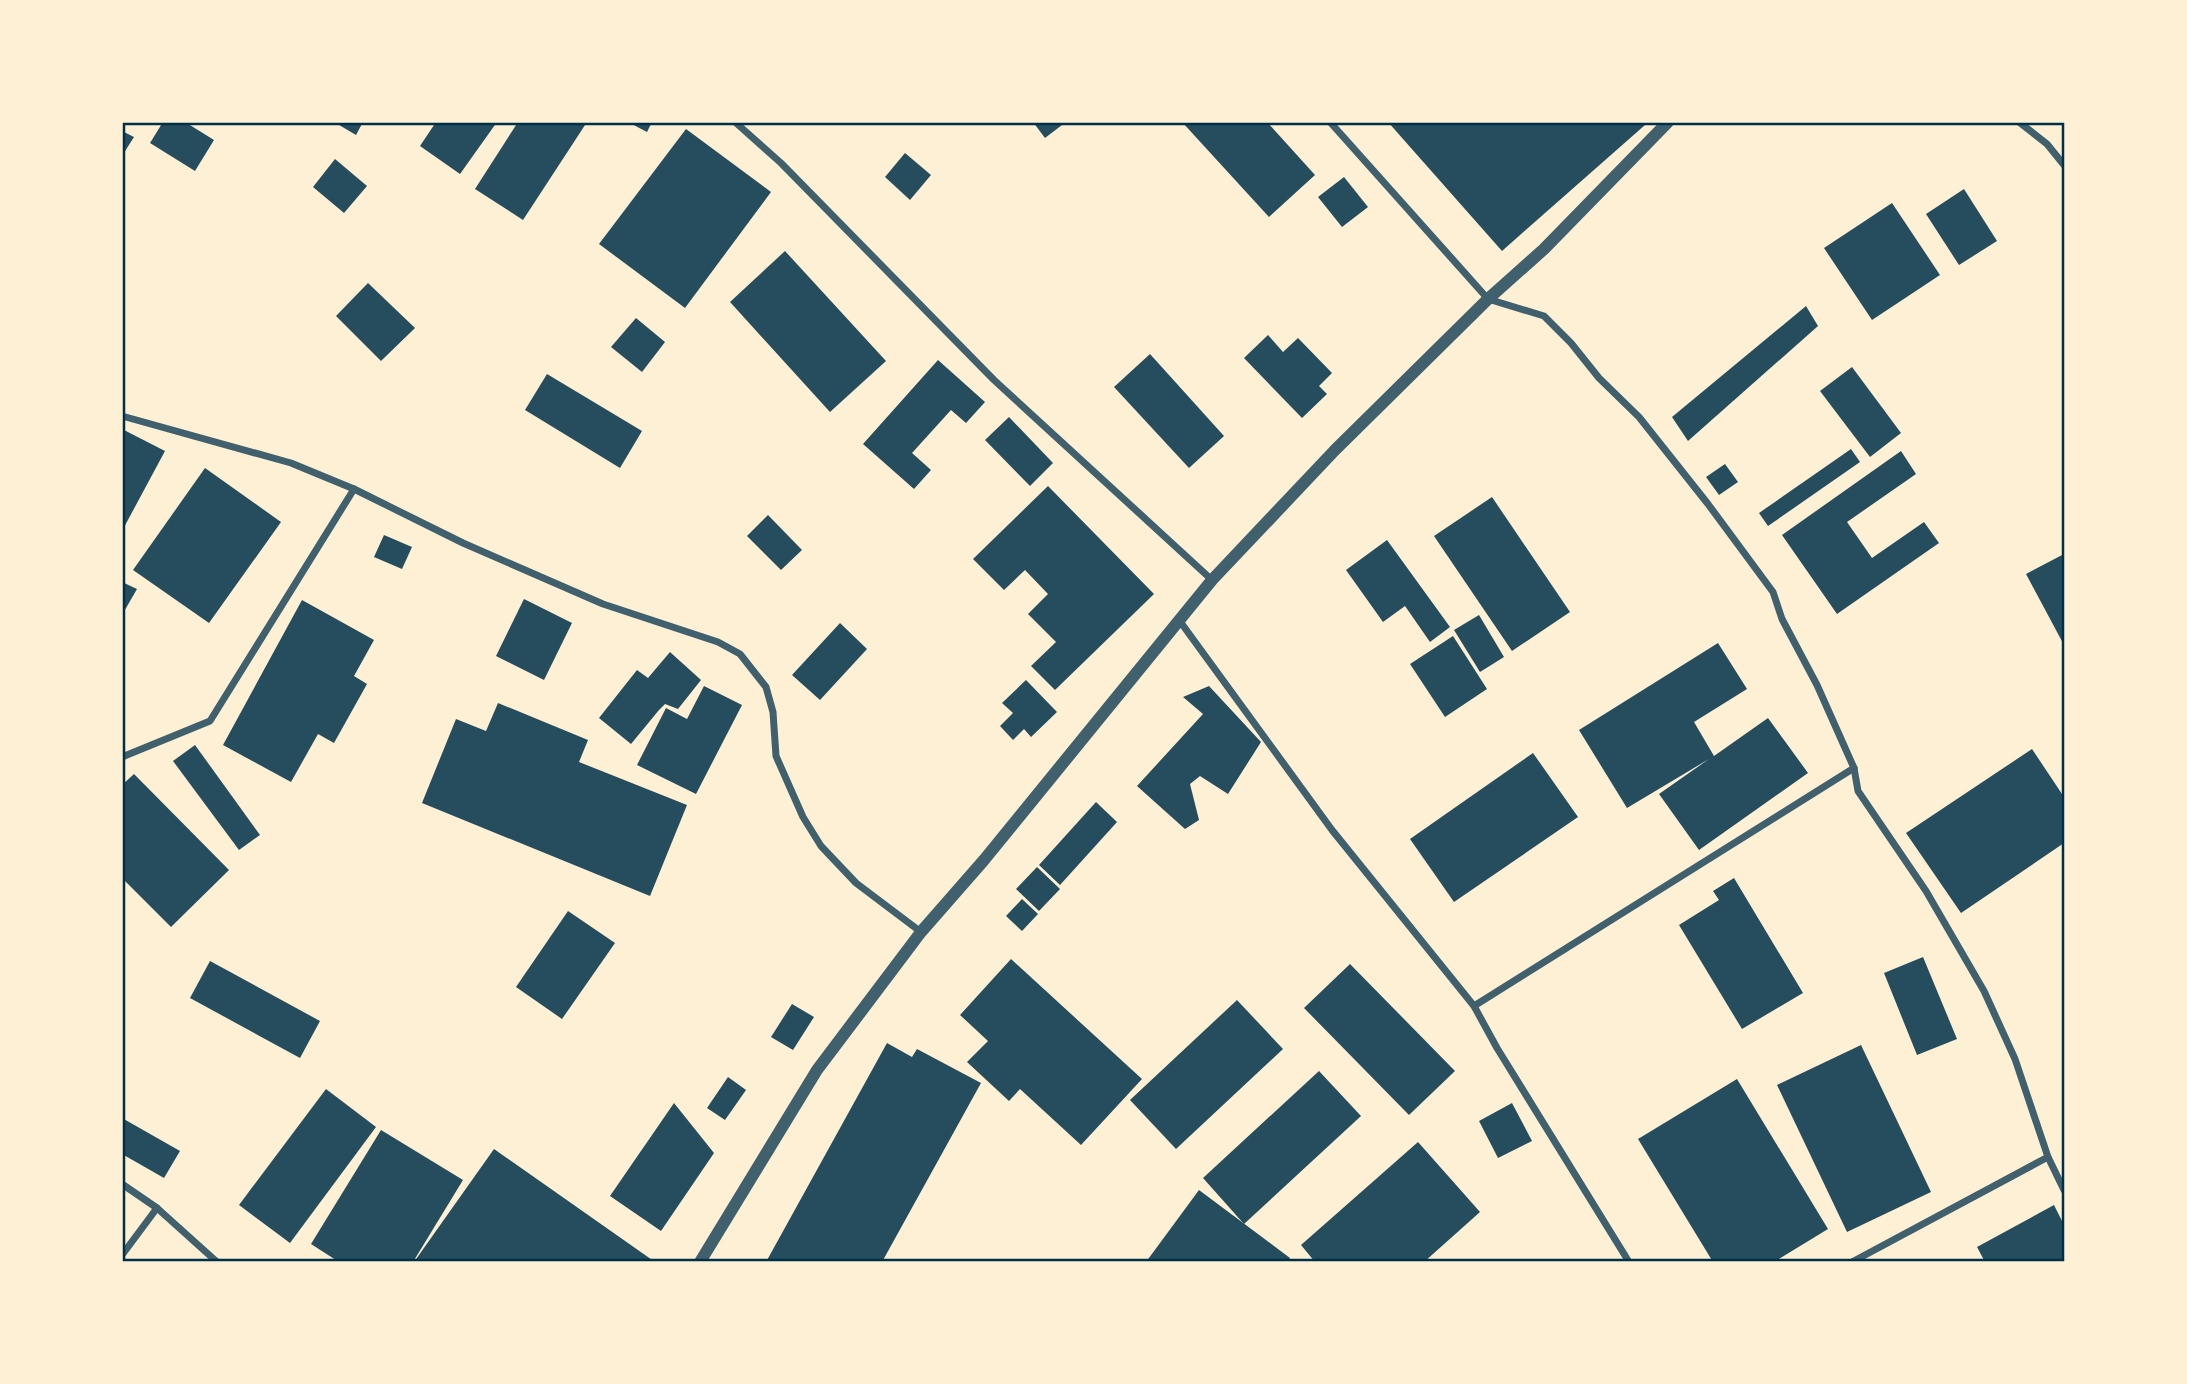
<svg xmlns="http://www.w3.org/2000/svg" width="2187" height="1384" font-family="'Exo 2',sans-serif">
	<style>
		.building { fill: #264d5e }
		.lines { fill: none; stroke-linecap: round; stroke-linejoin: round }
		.minor { stroke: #3f606c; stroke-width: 7 }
		.tertiary { stroke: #3f606c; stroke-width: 12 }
		.neatline { fill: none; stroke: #003049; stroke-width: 2.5 }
	</style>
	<rect width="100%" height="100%" fill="#fdf0d5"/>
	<g class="building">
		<path d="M163,122H185L214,140L195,171L150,143Z"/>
		<path d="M334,122H363L356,135Z"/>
		<path d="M436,122H497L460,174L420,146Z"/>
		<path d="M518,122H587L523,220L475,189Z"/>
		<path d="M628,122H652L647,132Z"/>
		<path d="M1033,122H1066L1045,138Z"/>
		<path d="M1182,122H1267L1315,175L1269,217Z"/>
		<path d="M1388,122H1644L1645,125L1502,251Z"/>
		<path d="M686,129L771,192L685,308L599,244Z"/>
		<path d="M122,131L134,137L122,156Z"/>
		<path d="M905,153L931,175L910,200L885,177Z"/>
		<path d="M335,159L367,186L344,213L313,187Z"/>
		<path d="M1344,177L1368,207L1342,227L1318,197Z"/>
		<path d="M1964,189L1997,241L1959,265L1926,214Z"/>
		<path d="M1892,203L1940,275L1872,320L1824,248Z"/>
		<path d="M785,251L886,361L830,412L730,302Z"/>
		<path d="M368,283L415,328L381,361L336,316Z"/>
		<path d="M1806,306L1818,326L1688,441L1672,417Z"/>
		<path d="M636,318L665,342L642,372L611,347Z"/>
		<path d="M1268,335L1283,352L1298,338L1332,373L1319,386L1327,394L1302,418L1244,358Z"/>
		<path d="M1150,354L1224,436L1189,468L1114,387Z"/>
		<path d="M938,360L985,402L966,423L951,410L912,453L931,470L914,489L863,444Z"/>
		<path d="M1852,367L1901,433L1870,457L1820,391Z"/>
		<path d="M547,374L642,431L620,468L525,410Z"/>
		<path d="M1009,417L1053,463L1030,486L985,440Z"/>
		<path d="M122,429L165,451L122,531Z"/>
		<path d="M1851,449L1860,462L1768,526L1759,513Z"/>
		<path d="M1901,451L1916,474L1847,522L1872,558L1924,522L1939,543L1837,614L1782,535Z"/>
		<path d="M1725,464L1738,482L1719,495L1706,477Z"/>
		<path d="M205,468L281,522L209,623L133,570Z"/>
		<path d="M1048,486L1154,594L1055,690L1031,666L1056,642L1028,614L1048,594L1025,570L1004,590L973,559Z"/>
		<path d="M1492,497L1570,612L1512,651L1434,536Z"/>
		<path d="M768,515L802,550L781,570L747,536Z"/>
		<path d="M384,535L412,547L402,569L374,557Z"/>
		<path d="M1387,540L1450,627L1430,642L1405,606L1383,622L1346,570Z"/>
		<path d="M2064,554V645L2026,574Z"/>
		<path d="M122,582L137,589L122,615Z"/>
		<path d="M524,599L572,623L544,680L496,656Z"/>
		<path d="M302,600L374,640L354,676L367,684L334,743L318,734L291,782L223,745Z"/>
		<path d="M1479,615L1504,657L1480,672L1454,630Z"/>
		<path d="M840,623L867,649L820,700L792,675Z"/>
		<path d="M1453,636L1487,689L1445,717L1410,664Z"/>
		<path d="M1718,643L1747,689L1694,722L1714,756L1768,718L1808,773L1699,850L1659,794L1709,759L1627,808L1579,730Z"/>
		<path d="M670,652L701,680L678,709L665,704L659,710L631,744L599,718L637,670L648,678Z"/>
		<path d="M1026,680L1057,712L1031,737L1024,729L1013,740L1000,726L1013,713L1002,703Z"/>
		<path d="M704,686L742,705L696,794L637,765L666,708L687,719Z"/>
		<path d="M1209,686L1261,742L1228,794L1200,776L1190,784L1199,820L1185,829L1137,786L1203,714L1183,697Z"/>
		<path d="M498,703L588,740L579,762L687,805L650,896L422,803L456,719L486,731Z"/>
		<path d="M195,745L260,835L239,850L173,761Z"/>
		<path d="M2032,749L2064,797V843L1961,913L1906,833Z"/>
		<path d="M1533,753L1578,817L1454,902L1410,839Z"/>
		<path d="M134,774L229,870L171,927L122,878V785Z"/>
		<path d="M1096,802L1117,822L1060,885L1039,865Z"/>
		<path d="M1037,867L1060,889L1039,911L1016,889Z"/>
		<path d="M1734,878L1803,993L1742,1029L1679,925L1719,900L1713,891Z"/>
		<path d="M1022,899L1038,914L1022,931L1006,916Z"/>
		<path d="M568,911L615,943L562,1019L516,987Z"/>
		<path d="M1923,957L1957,1039L1917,1055L1884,973Z"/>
		<path d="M1011,959L1142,1079L1081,1145L1020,1089L1009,1101L967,1062L988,1041L960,1015Z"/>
		<path d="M210,961L320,1021L300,1058L190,998Z"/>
		<path d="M1350,964L1455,1071L1409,1115L1304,1008Z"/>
		<path d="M1237,1000L1283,1049L1176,1149L1130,1100Z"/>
		<path d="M792,1004L814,1017L793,1050L771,1037Z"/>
		<path d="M887,1043L912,1057L917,1049L981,1083L882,1262H766Z"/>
		<path d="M1861,1045L1931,1192L1847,1232L1777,1085Z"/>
		<path d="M1319,1071L1361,1116L1244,1224L1203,1178Z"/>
		<path d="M728,1077L746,1090L725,1120L707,1108Z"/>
		<path d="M1737,1079L1828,1229L1774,1262H1713L1638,1139Z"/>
		<path d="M326,1089L376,1127L290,1243L239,1205Z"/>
		<path d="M674,1103L714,1153L661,1231L610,1196Z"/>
		<path d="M1512,1103L1532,1141L1498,1158L1479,1121Z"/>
		<path d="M122,1118L180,1151L164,1178L122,1154Z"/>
		<path d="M381,1130L463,1180L413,1262H339L311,1244Z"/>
		<path d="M1418,1142L1480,1212L1424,1262H1315L1301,1245Z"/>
		<path d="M494,1149L655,1262H414Z"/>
		<path d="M1199,1190L1290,1258L1287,1262H1146Z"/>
		<path d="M2054,1205L2064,1225V1262H1985L1977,1247Z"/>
	</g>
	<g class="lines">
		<g class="minor">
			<path d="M735,122L781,163L994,380L1212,580"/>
			<path d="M1330,122L1488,299L1544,316L1571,343L1599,378L1639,417L1708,504L1773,592L1782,619L1817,685L1854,768L1858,791L1926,891L1984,991L2015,1059L2048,1157L1852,1262"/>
			<path d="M2019,122L2047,144L2064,165"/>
			<path d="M122,416L291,463L354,489L463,543L603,604L718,642L740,654L766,687L773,712L776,756L803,817L821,846L856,883L921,932"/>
			<path d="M1179,620L1332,830L1474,1006L1497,1048L1629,1262"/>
			<path d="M122,757L210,721L354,489"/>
			<path d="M1474,1006L1854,768"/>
			<path d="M2048,1157L2064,1190"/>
			<path d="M122,1184L157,1208L217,1262"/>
			<path d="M122,1255L157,1208"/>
		</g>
		<path class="tertiary" d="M700,1262L817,1070L921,932L984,860L1212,580L1335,450L1488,299L1544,249L1668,122"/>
	</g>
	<rect width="2187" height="1384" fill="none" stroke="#fdf0d5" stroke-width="248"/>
	<rect x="124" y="124" width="1939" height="1136" class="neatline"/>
</svg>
